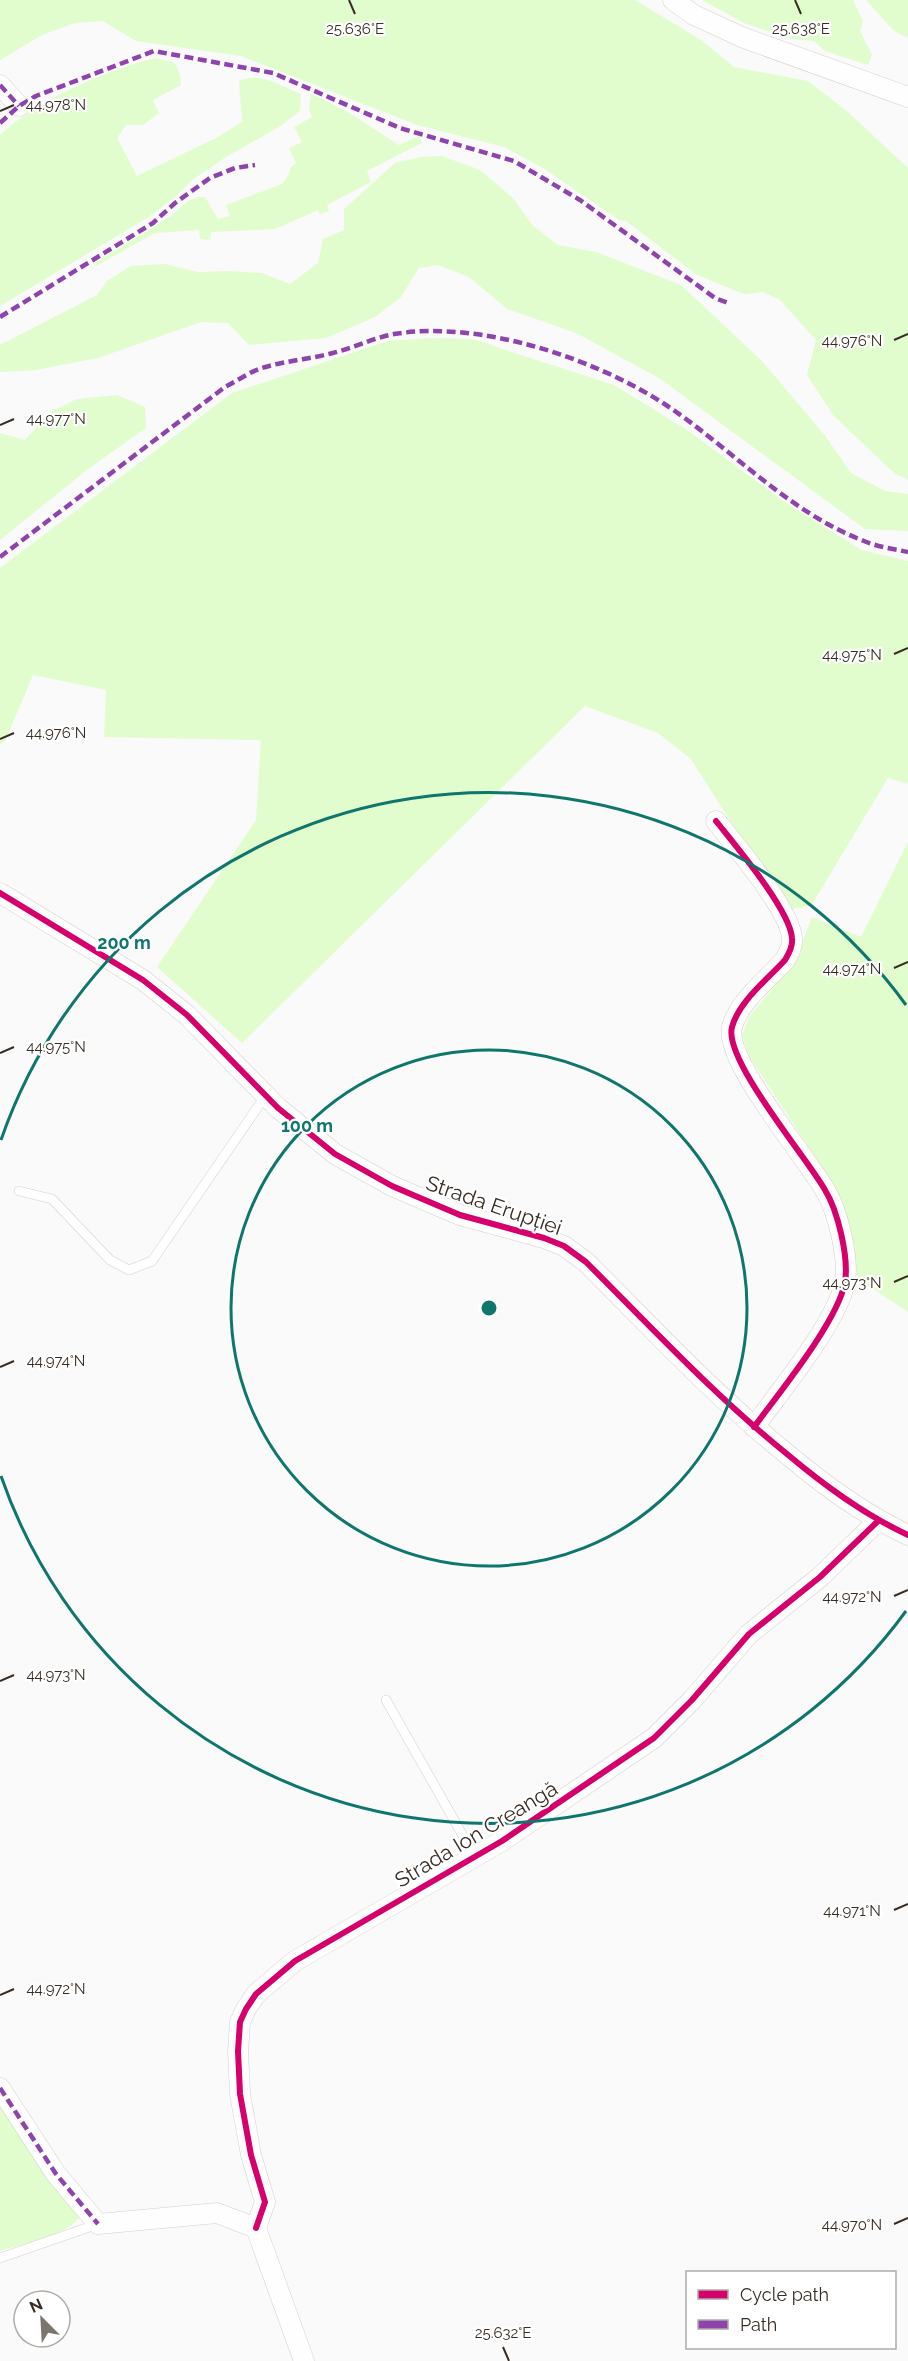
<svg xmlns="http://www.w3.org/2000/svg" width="908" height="2361" font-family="Raleway,sans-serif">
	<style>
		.green { fill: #e1fccd }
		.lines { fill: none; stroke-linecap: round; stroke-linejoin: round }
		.lane-casing { stroke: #d4cfca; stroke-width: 10 }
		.street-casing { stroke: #d4cfca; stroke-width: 21 }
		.lane { stroke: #fefefe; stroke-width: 9 }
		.street { stroke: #fefefe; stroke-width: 20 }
		.quiet { stroke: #8e44ad; stroke-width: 4.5; stroke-dasharray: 9 4.5; stroke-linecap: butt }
		.cycleway-casing { stroke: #fff; stroke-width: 10 }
		.cycleway { stroke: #d6006c; stroke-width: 6 }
		.ticks { fill: none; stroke: #382d23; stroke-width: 2 }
		.ring { fill: none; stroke: #0f766e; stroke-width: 3 }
		.labels { text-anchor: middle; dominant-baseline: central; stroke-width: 4.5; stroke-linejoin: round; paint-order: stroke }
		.street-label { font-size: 21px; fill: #382d23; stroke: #fff }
		.ticks-label { font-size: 15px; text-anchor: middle; fill: #382d23; stroke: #fff; stroke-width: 4.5; stroke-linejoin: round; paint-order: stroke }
		.centre { fill: #0f766e; stroke: #fff; stroke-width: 3 }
		.ring-label { font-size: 18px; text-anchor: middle; font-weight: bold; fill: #0f766e; stroke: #fff; stroke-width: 4.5; stroke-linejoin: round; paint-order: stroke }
	</style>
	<rect width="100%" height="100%" fill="#fafafa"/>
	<g class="green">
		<path d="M0,0H635L701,40L734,67L808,81L848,112L908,168V480L895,474L833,415L807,375L816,340L780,300L763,292L744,294L697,275L626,221L619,220L543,168L504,147L417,125L241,56L136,41L103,21L75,23L42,35L0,60Z"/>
		<path d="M702,0H853L863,21L860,31L872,55L868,65L825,51L814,41L791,39L744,23Z"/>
		<path d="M866,0H908V38L894,31Z"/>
		<path d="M155,58L175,63L180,74L181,85L153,100L159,113L143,125H126L117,138L137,176L218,137L242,122L239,81C260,71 281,86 301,94L300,111L279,127L226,157L192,180L173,199L147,218L0,306V135C38,99 105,71 155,58Z"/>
		<path d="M311,93L351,114L399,145L419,136L422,143L367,171L371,182L327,205L329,211L320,214L318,210L275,229L211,232L210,240L200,239L199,230L155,233L96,266L95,263L171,216L188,201L198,197H205L218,219L230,216L226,205L282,184L289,174L291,167L296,163L289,148L302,142L294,127L312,117L309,108Z"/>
		<path d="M442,156L480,170L513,198L533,226L558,245L596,252L681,285L762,361L826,437L851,473L885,491L908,494V531L865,529L659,378L576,333L507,309L469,277L438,265L419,268L401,297L375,317L326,338L249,345L228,323L201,322L98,358L36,370L0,372V345L97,295L107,281L131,266L165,264L198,272L230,271L262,273L290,284L318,263L323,239L344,230V209L395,163L421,157Z"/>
		<path d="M432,338L472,339L614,385L687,430L782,500L861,550L908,561V784L888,778L811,906L791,909L741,838L691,759L658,733L585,706L242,1043L157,967L256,820L261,740L104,737L106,690L33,675L5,741L0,744V568L232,393L388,341Z"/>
		<path d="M117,395L145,407L146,428L88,469L0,540V433L25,440L50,412L77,399Z"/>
		<path d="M908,842V1312L857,1278L852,1239L838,1192L749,1056L742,1035L749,1017L795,962L812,917L861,937Z"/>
		<path d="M0,2102L77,2212L79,2218C65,2236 22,2244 0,2251Z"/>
	</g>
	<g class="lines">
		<defs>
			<g id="lane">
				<path d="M19,1191L52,1199L110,1260L129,1270L152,1261L266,1095"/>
				<path d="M386,1700L475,1857"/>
				<path d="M0,2258L98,2224"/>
			</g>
			<g id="street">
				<path d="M673,0L694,15L744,38L908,97"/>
				<path d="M0,85L19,106"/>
				<path d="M716,821C735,845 790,910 792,938C793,946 789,953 785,960C768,979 739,1001 732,1027C723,1059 807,1158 825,1190C838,1211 849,1258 845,1282C838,1321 779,1393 754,1427"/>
				<path d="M0,893L143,980L187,1015L278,1108L335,1154L392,1186L460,1215L544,1238L564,1246L586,1262C652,1328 715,1396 787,1454C825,1486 863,1514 908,1535"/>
				<path d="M0,2088L56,2174L98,2224L217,2213L256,2228L304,2361"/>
				<path d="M256,2228L265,2202L251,2155L240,2094L238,2051L240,2022L246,2009L256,1994L295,1961L502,1841L654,1738L692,1700L749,1634L820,1577L878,1521"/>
			</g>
		</defs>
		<use href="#lane" class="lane-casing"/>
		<use href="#street" class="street-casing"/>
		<use href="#lane" class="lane"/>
		<use href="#street" class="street"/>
		<g class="quiet">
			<path d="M0,85L19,106"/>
			<path d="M0,123L19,106L36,96L154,51L273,73L400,128L514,161L580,200L715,298L728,303"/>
			<path d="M0,317L153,223L175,203L210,178L235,168L255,165"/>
			<path d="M0,557L225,387C237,381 249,372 262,368C284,361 310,359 333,353C353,348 373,338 394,334C480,320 594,358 666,405C732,449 788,512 864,541C878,547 894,549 908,552"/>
			<path d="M0,2088L56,2174L98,2224"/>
		</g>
		<defs>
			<g id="cycleway">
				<path d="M716,821C735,845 790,910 792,938C793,946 789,953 785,960C768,979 739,1001 732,1027C723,1059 807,1158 825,1190C838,1211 849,1258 845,1282C838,1321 779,1393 754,1427"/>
				<path d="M0,893L143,980L187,1015L278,1108L335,1154L392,1186L460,1215L544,1238L564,1246L586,1262C652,1328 715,1396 787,1454C825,1486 863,1514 908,1535"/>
				<path d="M256,2228L265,2202L251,2155L240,2094L238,2051L240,2022L246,2009L256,1994L295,1961L502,1841L654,1738L692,1700L749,1634L820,1577L878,1521"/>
			</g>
		</defs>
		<use href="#cycleway" class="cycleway-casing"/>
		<use href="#cycleway" class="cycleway"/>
	</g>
	<path class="ticks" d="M349,0L355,14M795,0L801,14M0,111L14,105M894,340L908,334M0,425L14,419M894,654L908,648M0,739L14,733M894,968L908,962M0,1053L14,1047M894,1282L908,1276M0,1367L14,1361M894,1596L908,1590M0,1681L14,1675M894,1910L908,1904M0,1995L14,1989M894,2224L908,2218M503,2347L509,2361"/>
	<g class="ring">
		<circle cx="489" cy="1308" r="258"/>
		<path d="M906 1611A516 516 0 0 1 1 1476M1 1140A516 516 0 0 1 906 1005"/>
	</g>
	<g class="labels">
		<g class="street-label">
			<text transform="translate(494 1205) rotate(19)">Strada Erupției</text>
			<text transform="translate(476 1834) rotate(-31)">Strada Ion Creangă</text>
		</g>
	</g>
	<g class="ticks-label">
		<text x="355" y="34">25.636°E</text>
		<text x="801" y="34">25.638°E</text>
		<text x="56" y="110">44.978°N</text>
		<text x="852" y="346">44.976°N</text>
		<text x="56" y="424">44.977°N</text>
		<text x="852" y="660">44.975°N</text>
		<text x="56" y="738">44.976°N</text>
		<text x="852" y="974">44.974°N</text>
		<text x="56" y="1052">44.975°N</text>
		<text x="852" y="1288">44.973°N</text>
		<text x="56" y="1366">44.974°N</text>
		<text x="852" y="1602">44.972°N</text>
		<text x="56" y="1680">44.973°N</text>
		<text x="852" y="1916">44.971°N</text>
		<text x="56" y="1994">44.972°N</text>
		<text x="852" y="2230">44.970°N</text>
		<text x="503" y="2338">25.632°E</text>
	</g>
	<circle cx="489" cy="1308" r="9" class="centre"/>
	<g class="ring-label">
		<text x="124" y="949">200 m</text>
		<text x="307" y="1132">100 m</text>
	</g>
	<rect x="686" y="2271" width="210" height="78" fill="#ffffff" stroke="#afaba7" stroke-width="1.5"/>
	<rect x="698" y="2290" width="30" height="9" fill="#d6006c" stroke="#afaba7" stroke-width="1.5"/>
	<text x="740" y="2301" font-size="18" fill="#382d23">Cycle path</text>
	<rect x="698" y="2320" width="30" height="9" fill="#8e44ad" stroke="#afaba7" stroke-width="1.5"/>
	<text x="740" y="2331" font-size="18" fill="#382d23">Path</text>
	<g transform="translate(42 2319) rotate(336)"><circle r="28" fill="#ffffff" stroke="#afaba7" stroke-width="1.5"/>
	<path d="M0-4.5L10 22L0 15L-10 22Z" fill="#7c756e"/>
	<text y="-9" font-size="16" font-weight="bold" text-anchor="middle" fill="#382d23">N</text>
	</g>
</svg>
